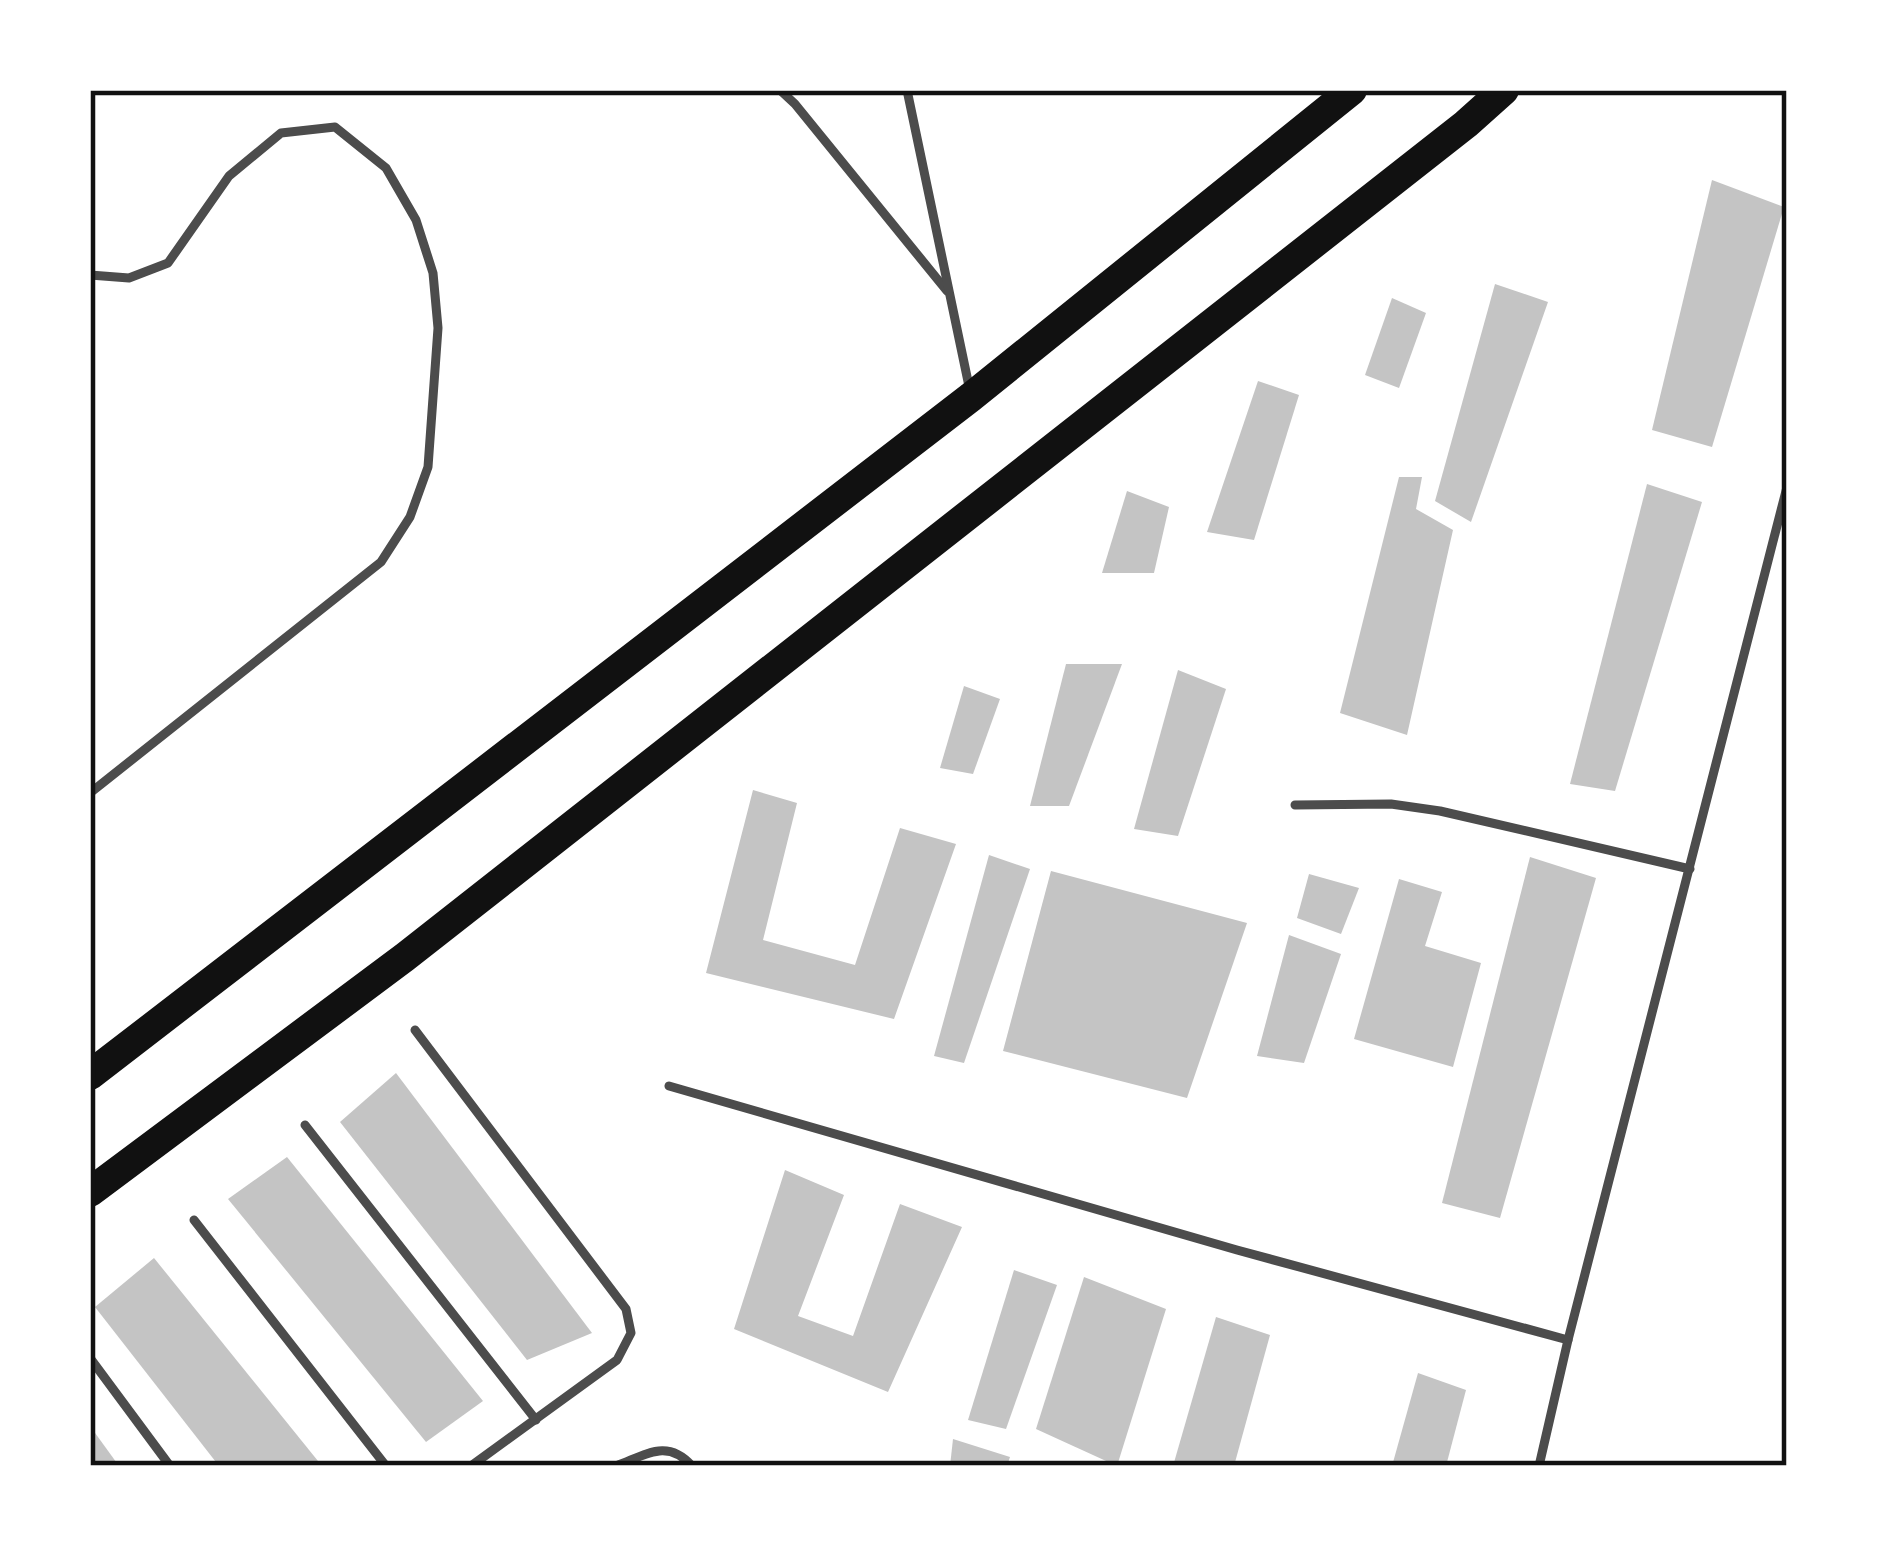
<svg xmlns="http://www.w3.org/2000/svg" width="1877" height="1556" font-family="Montserrat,sans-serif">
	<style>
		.building { fill: #c4c4c4 }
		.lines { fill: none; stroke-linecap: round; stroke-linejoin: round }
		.service { stroke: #4c4c4c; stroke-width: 9 }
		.primary { stroke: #111; stroke-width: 30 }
		.neatline { fill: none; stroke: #111; stroke-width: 4.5 }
	</style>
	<rect width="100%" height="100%" fill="#fff"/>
	<g class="building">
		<path d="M1712,180L1784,207L1712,447L1652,430Z"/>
		<path d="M1495,284L1548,302L1471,522L1435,501Z"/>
		<path d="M1392,298L1426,313L1399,388L1365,375Z"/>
		<path d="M1258,381L1299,395L1254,540L1207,532Z"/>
		<path d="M1399,477H1422L1416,509L1453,530L1407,735L1340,713Z"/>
		<path d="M1647,484L1702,502L1615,791L1570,784Z"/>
		<path d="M1127,491L1169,507L1154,573H1102Z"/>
		<path d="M1066,664H1122L1069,806H1030Z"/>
		<path d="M1178,670L1226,689L1178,836L1134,829Z"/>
		<path d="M964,686L1000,699L973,774L940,768Z"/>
		<path d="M753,790L797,803L763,940L855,965L900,828L956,844L894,1019L706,973Z"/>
		<path d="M989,855L1030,869L964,1063L934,1056Z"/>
		<path d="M1530,857L1596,878L1500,1218L1442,1203Z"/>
		<path d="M1051,871L1247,923L1187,1098L1003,1051Z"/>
		<path d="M1309,874L1359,888L1341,934L1297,918Z"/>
		<path d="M1399,879L1442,892L1425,946L1481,963L1453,1067L1354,1039Z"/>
		<path d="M1289,935L1341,954L1304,1063L1257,1056Z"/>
		<path d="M396,1073L592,1333L527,1360L340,1122Z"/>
		<path d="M287,1157L483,1401L426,1442L228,1199Z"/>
		<path d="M785,1170L844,1195L798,1316L853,1336L900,1204L962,1227L888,1392L734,1329Z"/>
		<path d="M154,1258L322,1466H219L95,1307Z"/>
		<path d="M1014,1270L1057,1285L1006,1429L968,1420Z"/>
		<path d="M1084,1277L1166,1309L1117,1466L1036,1429Z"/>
		<path d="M1216,1317L1270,1335L1234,1466H1173Z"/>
		<path d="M1418,1373L1466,1390L1446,1466H1392Z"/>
		<path d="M90,1426L119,1466H90Z"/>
		<path d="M953,1439L1010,1457L1007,1466H950Z"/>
	</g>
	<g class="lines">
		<g class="service">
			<path d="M780,90L795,104L947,291"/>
			<path d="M907,90L970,391"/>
			<path d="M90,275L129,278L168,263L229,176L281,133L335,127L386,168L416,220L433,273L438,328L428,467L410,517L381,562L90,793"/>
			<path d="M1295,805L1391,804L1440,811L1690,869"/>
			<path d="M415,1030L626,1309L631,1333L617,1360L471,1466"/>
			<path d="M669,1086L1237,1250L1568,1340"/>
			<path d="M305,1125L536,1420"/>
			<path d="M194,1220L386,1466"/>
			<path d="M90,1358L170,1466"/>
			<path d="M616,1466C646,1455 667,1438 692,1466"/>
			<path d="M1539,1466L1568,1340L1787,487"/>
		</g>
		<g class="primary">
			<path d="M90,1075L971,397L1352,90"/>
			<path d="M90,1192L405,957L1466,124L1504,90"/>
		</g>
	</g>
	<rect width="1877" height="1556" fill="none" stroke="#ffffff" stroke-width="186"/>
	<rect x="93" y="93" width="1691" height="1370" class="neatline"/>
</svg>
